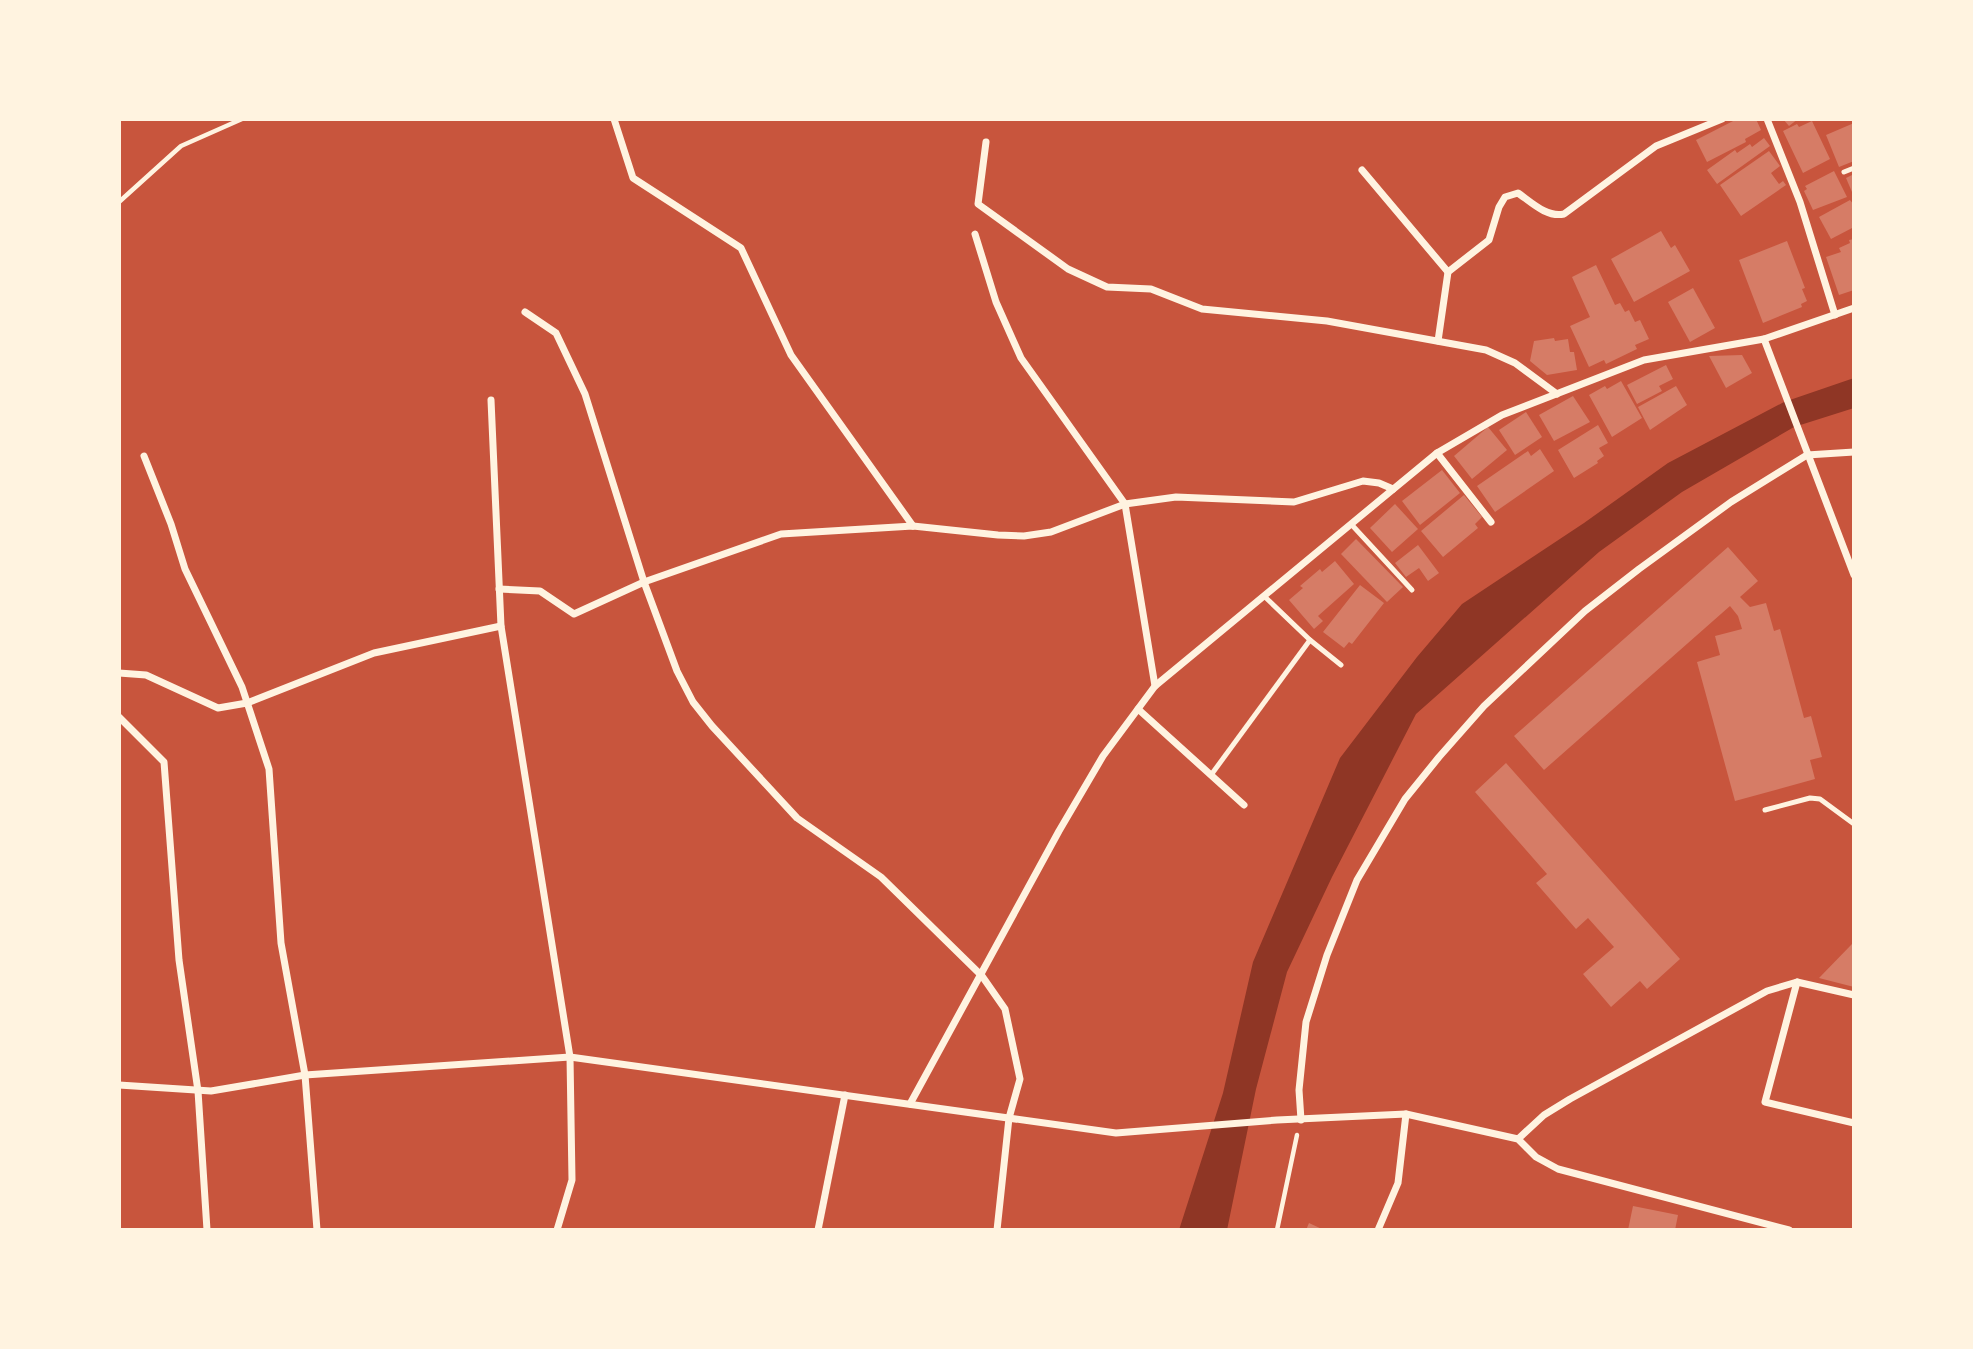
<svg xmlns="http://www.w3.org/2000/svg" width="1973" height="1349" font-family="Arial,sans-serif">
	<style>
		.water { fill: #8f3625 }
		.building { fill: #d67c66 }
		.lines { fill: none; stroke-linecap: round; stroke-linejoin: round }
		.path { stroke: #fff3e0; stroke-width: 4.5 }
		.service { stroke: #fff3e0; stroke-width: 5 }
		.minor { stroke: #fff3e0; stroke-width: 7 }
	</style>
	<rect width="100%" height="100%" fill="#c8553d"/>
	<path class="water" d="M1854,378V408L1794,427L1682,492L1599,552L1416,714L1332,877L1287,972L1256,1089L1227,1230H1179L1223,1093L1253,962L1340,758L1417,657L1462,604L1584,523L1668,463L1784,402Z"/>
	<g class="building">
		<path d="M1737,119H1756L1761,130L1745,139L1746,142L1707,162L1696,140Z"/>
		<path d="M1783,119H1798L1789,126Z"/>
		<path d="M1812,121L1830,159L1803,173L1783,131L1797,124L1799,127Z"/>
		<path d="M1854,123V161L1839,167L1826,135Z"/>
		<path d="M1764,138L1770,146L1717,184L1707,170L1735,150L1737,153L1750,144L1752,147Z"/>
		<path d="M1769,151L1780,166L1771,173L1779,184L1783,181L1786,185L1741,216L1720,185Z"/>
		<path d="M1834,171L1847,197L1813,210L1804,191L1807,189L1805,186Z"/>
		<path d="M1854,174V191L1852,192L1846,178Z"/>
		<path d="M1850,200L1854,205V227L1831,239L1819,217Z"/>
		<path d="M1661,231L1671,248L1675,245L1690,271L1634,302L1611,259Z"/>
		<path d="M1854,239V290L1839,295L1826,257L1841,252L1839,248L1850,243L1849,240Z"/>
		<path d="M1787,241L1805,288L1802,289L1807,301L1801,304L1802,307L1763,323L1739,260Z"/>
		<path d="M1596,265L1615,305L1620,303L1625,312L1629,310L1635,322L1640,320L1649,339L1635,345L1637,349L1606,364L1604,360L1589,367L1570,326L1590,317L1572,277Z"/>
		<path d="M1693,288L1715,328L1690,342L1668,302Z"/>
		<path d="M1554,338L1555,341L1568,339L1570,352H1574L1577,370L1547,375L1530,361L1534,341Z"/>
		<path d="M1742,355L1752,373L1726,388L1709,356Z"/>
		<path d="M1666,365L1673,379L1659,386L1662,391L1637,404L1627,385Z"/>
		<path d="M1621,381L1642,418L1612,437L1589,395L1605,386L1607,389Z"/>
		<path d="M1676,386L1687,405L1650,430L1638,407Z"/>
		<path d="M1573,396L1590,422L1554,441L1539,415Z"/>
		<path d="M1526,412L1542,437L1515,455L1499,430Z"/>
		<path d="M1598,425L1608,443L1599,448L1604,456L1597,461L1598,463L1574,478L1558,450Z"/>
		<path d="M1488,427L1507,450L1472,479L1454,456Z"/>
		<path d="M1540,449L1554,471L1495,512L1477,486L1528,451L1531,456Z"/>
		<path d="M1442,470L1460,493L1420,525L1402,501Z"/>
		<path d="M1464,495L1482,517L1475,524L1478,528L1443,557L1421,531Z"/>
		<path d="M1395,504L1418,529L1392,552L1370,528Z"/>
		<path d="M1356,539L1403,587L1387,602L1341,554Z"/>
		<path d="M1418,545L1439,573L1428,581L1419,568L1406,577L1395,563Z"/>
		<path d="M1728,547L1758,581L1740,597L1750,607L1766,603L1774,631L1780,629L1804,718L1811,716L1822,757L1810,760L1815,779L1735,801L1697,662L1720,655L1715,636L1742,629L1738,616L1730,606L1544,770L1514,736Z"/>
		<path d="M1335,561L1354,584L1318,616L1323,621L1314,629L1289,600L1303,588L1300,586L1320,569L1322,572Z"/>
		<path d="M1360,585L1384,603L1352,644L1349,642L1344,648L1323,632Z"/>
		<path d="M1506,763L1680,959L1647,989L1640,981L1611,1007L1583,974L1614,947L1588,918L1576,929L1536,883L1547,874L1475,792Z"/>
		<path d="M1852,944L1854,945V987L1819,978Z"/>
		<path d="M1633,1206L1678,1215L1675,1230H1628Z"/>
		<path d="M1309,1223L1324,1230H1306Z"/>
	</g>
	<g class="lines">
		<g class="path">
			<path d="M119,202L181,146L242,119"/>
			<path d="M1277,1230L1297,1135"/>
		</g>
		<g class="service">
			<path d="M1844,172L1854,168"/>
			<path d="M1351,524L1412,590"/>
			<path d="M1264,596L1310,640L1341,665"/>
			<path d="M1211,775L1310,640"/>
			<path d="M1765,810L1810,798L1820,799L1854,824"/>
		</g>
		<g class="minor">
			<path d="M614,119L633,178L741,248L791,355L913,526"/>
			<path d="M1767,119L1800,202L1835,315"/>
			<path d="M986,142L978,204L1068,269L1107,287L1151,289L1202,309L1327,321L1486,350L1515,363L1557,394"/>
			<path d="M1362,170L1448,272"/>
			<path d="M975,234L996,302L1021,358L1125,504L1155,686"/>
			<path d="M525,312L556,333L585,394L644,582L677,671L693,702L712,726L797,818L881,877L982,976L1005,1009L1020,1079L1009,1118L997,1230"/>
			<path d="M1764,339L1854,575"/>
			<path d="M1438,341L1448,272L1489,240L1499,207L1505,197L1518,193C1531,202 1547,218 1564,214L1656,146L1722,119"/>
			<path d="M491,400L501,626L570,1057L572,1180L557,1230"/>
			<path d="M1437,453L1491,522"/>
			<path d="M144,456L171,524L185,569L242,687L269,769L281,943L305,1075L317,1230"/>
			<path d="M499,589L540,591L574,614L644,582L781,534L913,526L998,535L1024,536L1051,532L1125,504L1176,497L1294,502L1363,481L1379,483L1393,489"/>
			<path d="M119,673L146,675L218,708L247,703L374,653L501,626"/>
			<path d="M1138,709L1244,805"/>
			<path d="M119,717L164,762L179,960L198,1091L207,1230"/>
			<path d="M1797,982L1765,1102L1854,1123"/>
			<path d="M119,1085L211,1091L305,1075L570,1057L1116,1133L1277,1120L1406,1114L1518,1139L1536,1157L1558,1169L1789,1230"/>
			<path d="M910,1104L1059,831L1103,756L1155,686L1437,453L1502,415L1644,360L1764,339L1854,308"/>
			<path d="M1301,1120L1299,1090L1306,1022L1327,955L1357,880L1405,799L1439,757L1484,706L1585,611L1639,569L1731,502L1807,455L1854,452"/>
			<path d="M1518,1139L1544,1115L1570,1099L1767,991L1797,982L1854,995"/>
			<path d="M818,1230L845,1095"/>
			<path d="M1378,1230L1398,1183L1406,1114"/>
		</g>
	</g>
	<rect width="1973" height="1349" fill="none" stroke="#fff3e0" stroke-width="242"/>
</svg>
